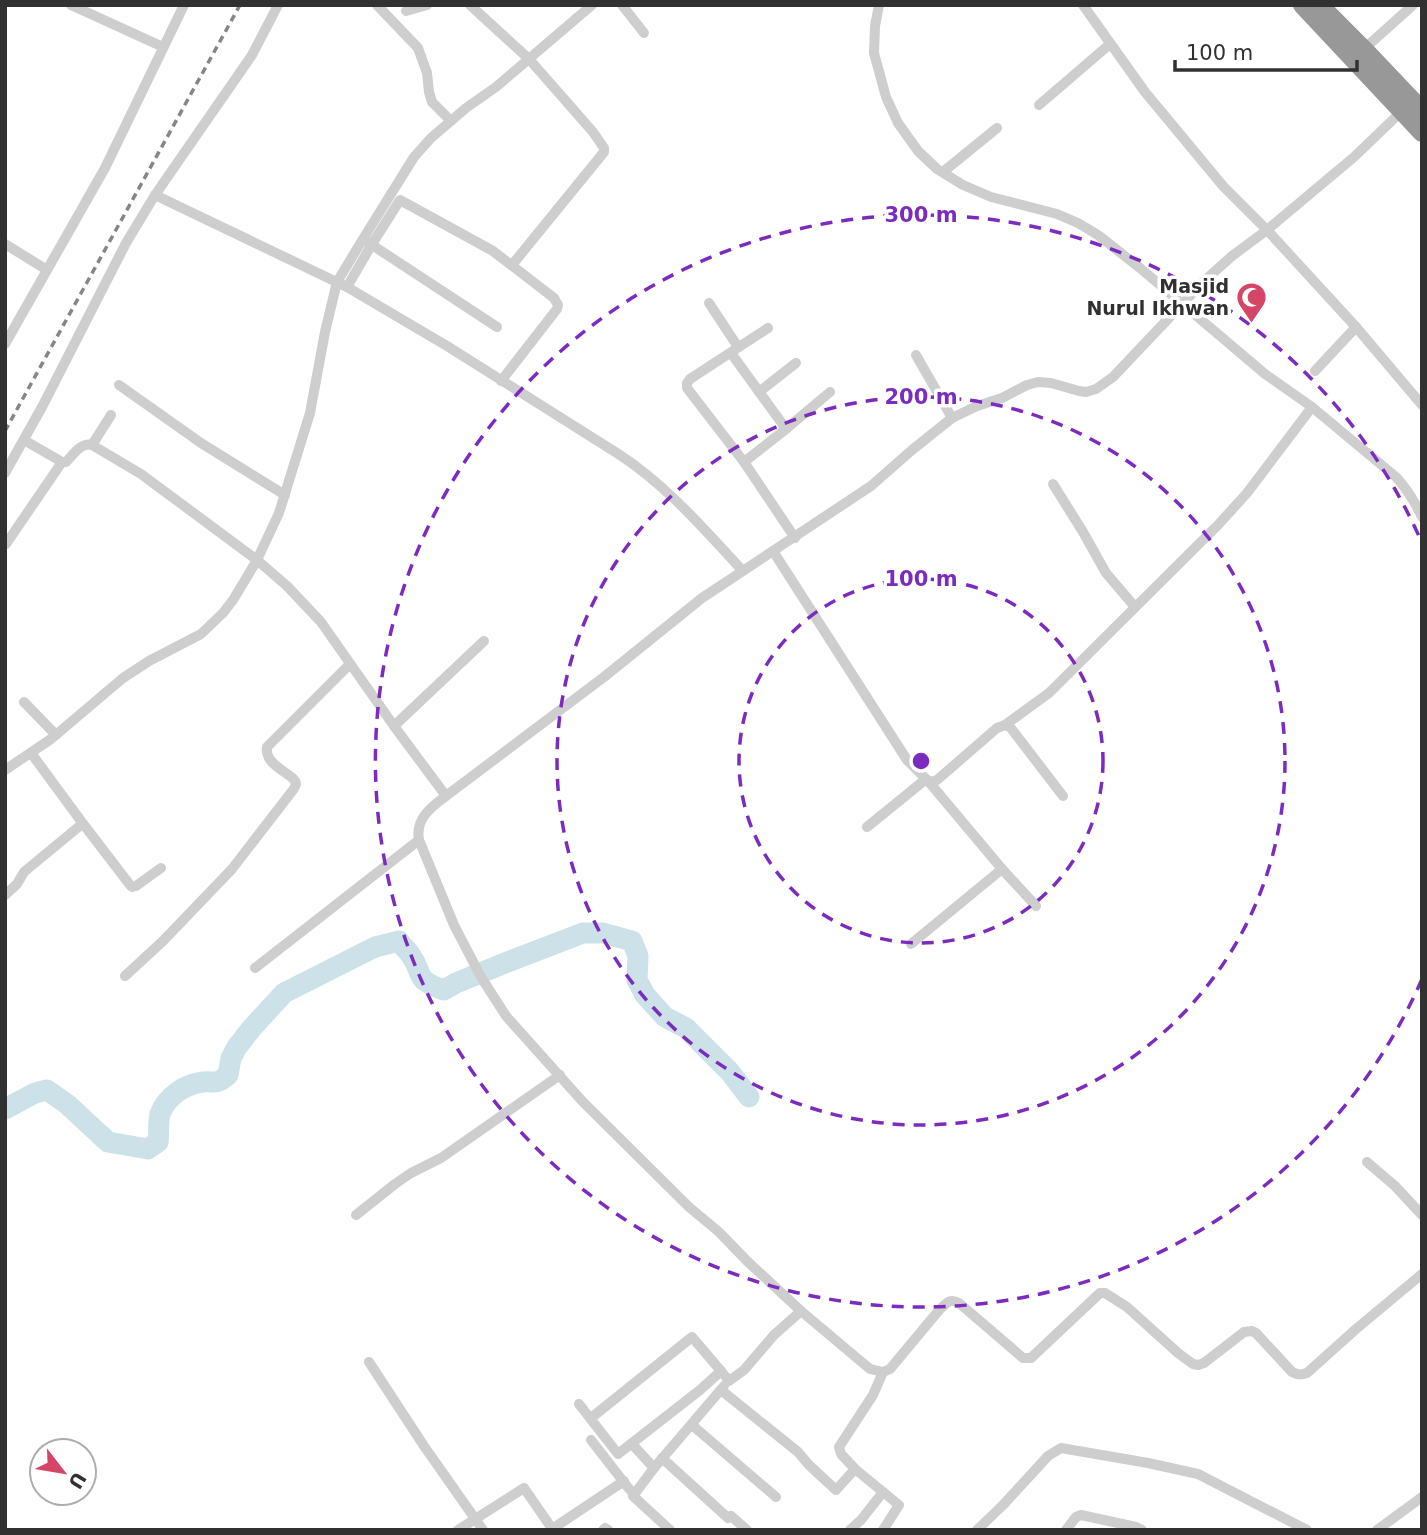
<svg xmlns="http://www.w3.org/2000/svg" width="1427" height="1535" font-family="'DejaVu Sans',sans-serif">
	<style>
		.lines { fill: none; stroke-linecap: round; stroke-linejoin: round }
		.river { stroke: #cce1e8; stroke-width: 21 }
		.street { stroke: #cecece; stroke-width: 10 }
		.highway { stroke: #989898; stroke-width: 18 }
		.rail { stroke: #868686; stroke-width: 3.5; stroke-dasharray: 7 5; stroke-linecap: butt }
		.ring { fill: none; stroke: #7b2cbf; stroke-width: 3.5; stroke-dasharray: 12 9 }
		.labels { text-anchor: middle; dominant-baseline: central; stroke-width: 7; stroke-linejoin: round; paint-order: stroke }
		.poi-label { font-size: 19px; font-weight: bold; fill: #313131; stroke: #fff; text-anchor: end }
		.centre { fill: #7b2cbf; stroke: #fff; stroke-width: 3.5 }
		.ring-label { font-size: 21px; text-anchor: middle; font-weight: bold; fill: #7b2cbf; stroke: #fff; stroke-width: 7; stroke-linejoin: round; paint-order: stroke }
	</style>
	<rect width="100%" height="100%" fill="#fff"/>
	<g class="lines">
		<path class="river" d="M5,1109L35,1093L47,1090L67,1104L108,1142L148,1149L158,1142C159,1133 158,1122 160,1114C167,1096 185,1084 203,1082C217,1081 216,1085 228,1075L231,1058L237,1047L251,1029L284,993L375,947L399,941C402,946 407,950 410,954C425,975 413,980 444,990L456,983L505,963L583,933H603L632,941L638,956L637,980L645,995L665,1017L686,1028L730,1072L749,1097"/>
		<g class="street">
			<path d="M71,5L163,47"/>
			<path d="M377,5L418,48L427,73L429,92L432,102L451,121"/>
			<path d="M470,5L529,59L593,132L604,148V152L512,265"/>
			<path d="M622,5L644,33"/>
			<path d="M879,5L875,26L874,53L886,97L898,123L918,151L937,169L963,185L991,197L1057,214L1078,223L1098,235L1140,268L1265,374L1312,407L1396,477C1407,489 1415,502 1422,517"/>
			<path d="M1083,5L1145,92L1223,186L1267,230L1356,327L1422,405"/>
			<path d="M406,11L427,5"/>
			<path d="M1364,49L1413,5"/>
			<path d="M1039,105L1110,44"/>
			<path d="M943,172L997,128"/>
			<path d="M155,195L347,287L447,346L620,455C667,486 704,529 742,570"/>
			<path d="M366,241L497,327"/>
			<path d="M5,244L47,270"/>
			<path d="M347,287L372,244L400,200L493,251L554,298L558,305L557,309L501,381"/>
			<path d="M709,303L738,347"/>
			<path d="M768,328L690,379L687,383V388L744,462L795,538"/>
			<path d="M5,344L105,168L184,5"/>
			<path d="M731,353L786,429"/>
			<path d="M916,355L952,418"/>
			<path d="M1315,371L1356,327"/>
			<path d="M119,385L201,443L285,495"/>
			<path d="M759,392L796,363"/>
			<path d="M24,440L62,462H66C73,455 81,442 92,445L141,474L257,560L287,586L321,622L394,726L446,796L604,677L702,598L871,486L912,450L952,418L977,406L1002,398L1027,385L1038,382L1051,383L1079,391L1086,392L1096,389L1113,377L1203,282L1232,256L1267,230L1354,157L1402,111"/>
			<path d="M92,445L111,415"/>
			<path d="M744,462L786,429L830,392"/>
			<path d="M5,473L42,407L126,243L155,195L252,55L278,5"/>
			<path d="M1053,484L1083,532L1106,573L1135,607"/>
			<path d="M6,544L62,462"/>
			<path d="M773,551L907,760L929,782L937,780L997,728L1005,725L1010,727L1063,796"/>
			<path d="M24,702L56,735"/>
			<path d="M1005,725L1049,693L1218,525L1247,493L1312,407"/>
			<path d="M394,726L484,641"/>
			<path d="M31,753L81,821L130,885L132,887L136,886L161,868"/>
			<path d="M5,770L51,739L123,678L149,661L201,634L223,613L233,600L257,560L279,513L310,413L325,332L337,282L363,239L414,157L431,138L466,108L496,87L592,5"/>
			<path d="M929,782L1002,869L1036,906"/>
			<path d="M446,796C431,807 415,819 419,840L454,925L481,977L506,1016L583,1102L689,1207L719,1232L747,1261L801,1311L870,1369L883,1372L890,1369L940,1309C947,1303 950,1298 959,1303L1023,1358H1031L1100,1293H1105L1127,1307L1178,1353L1193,1364L1198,1365L1204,1363L1244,1332L1252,1331L1256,1333L1292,1372C1298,1375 1301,1375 1307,1373L1356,1329L1422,1274"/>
			<path d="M867,827L926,779"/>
			<path d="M5,895L17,884L24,872L82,824"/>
			<path d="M911,944L1002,869"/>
			<path d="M255,968L419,840"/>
			<path d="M125,976L163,941L232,869L293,790C294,788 296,786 296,784C295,773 264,767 267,747L350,664"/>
			<path d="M1367,1162L1395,1186L1422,1215"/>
			<path d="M356,1215L395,1184L411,1173L441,1158L560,1075"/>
			<path d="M369,1362L424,1446L483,1530"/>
			<path d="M721,1390L798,1452L809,1465L836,1490L855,1469L899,1505L883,1530"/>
			<path d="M579,1404L618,1454L700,1390L721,1371L729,1381L744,1370L774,1335L801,1311"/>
			<path d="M591,1418L692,1337L721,1371"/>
			<path d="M692,1425L776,1497"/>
			<path d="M591,1440L630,1490"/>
			<path d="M632,1444L654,1468"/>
			<path d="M662,1458L728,1518L731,1516L747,1530"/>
			<path d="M855,1469L841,1454L839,1447L873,1395L883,1372"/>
			<path d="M552,1529L624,1481"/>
			<path d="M458,1530L524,1488L553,1530"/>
			<path d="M603,1530L605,1528L608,1530"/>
			<path d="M670,1530L633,1496L654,1468L724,1386"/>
			<path d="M850,1530L861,1520L883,1492"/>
			<path d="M977,1530L1003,1505L1048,1456L1061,1448L1148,1463L1198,1474L1307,1530"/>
			<path d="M1066,1530L1076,1517L1081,1515L1136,1527L1142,1530"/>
			<path d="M1377,1530L1422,1497"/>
		</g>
		<g class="highway">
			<path d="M1302,5L1422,133"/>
			<path d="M1320,5L1364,49L1422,110"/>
		</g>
		<path class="rail" d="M5,431L240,5"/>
	</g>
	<g class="ring">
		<circle cx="921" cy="761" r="182"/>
		<circle cx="921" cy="761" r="364"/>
		<path d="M1422 979A546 546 0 1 1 1422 543"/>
	</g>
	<defs>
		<symbol id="mosque-pin" viewBox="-11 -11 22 30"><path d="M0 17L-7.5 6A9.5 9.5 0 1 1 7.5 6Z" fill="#d54566" stroke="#fff"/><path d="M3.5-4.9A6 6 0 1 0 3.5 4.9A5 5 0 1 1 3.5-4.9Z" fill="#fff"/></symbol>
	</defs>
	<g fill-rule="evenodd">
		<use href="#mosque-pin" x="1234" y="280" width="35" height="47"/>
	</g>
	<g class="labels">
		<g class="poi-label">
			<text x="1229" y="286">Masjid<tspan x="1229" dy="22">Nurul Ikhwan</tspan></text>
		</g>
	</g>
	<circle cx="921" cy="761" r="10" class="centre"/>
	<g class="ring-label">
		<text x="921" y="222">300 m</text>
		<text x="921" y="404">200 m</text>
		<text x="921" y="586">100 m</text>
	</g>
	<rect width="1427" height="1535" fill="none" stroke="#313131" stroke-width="14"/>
	<g transform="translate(63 1472) rotate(121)"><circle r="33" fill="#ffffff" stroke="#adadad" stroke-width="2"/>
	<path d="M0-5L12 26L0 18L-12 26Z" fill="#d54566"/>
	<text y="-10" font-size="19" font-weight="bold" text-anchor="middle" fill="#313131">U</text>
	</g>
	<path d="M1175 60v10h182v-10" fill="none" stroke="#313131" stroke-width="3.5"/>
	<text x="1186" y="60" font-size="21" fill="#313131" stroke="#ffffff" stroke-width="5" paint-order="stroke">100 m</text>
</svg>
